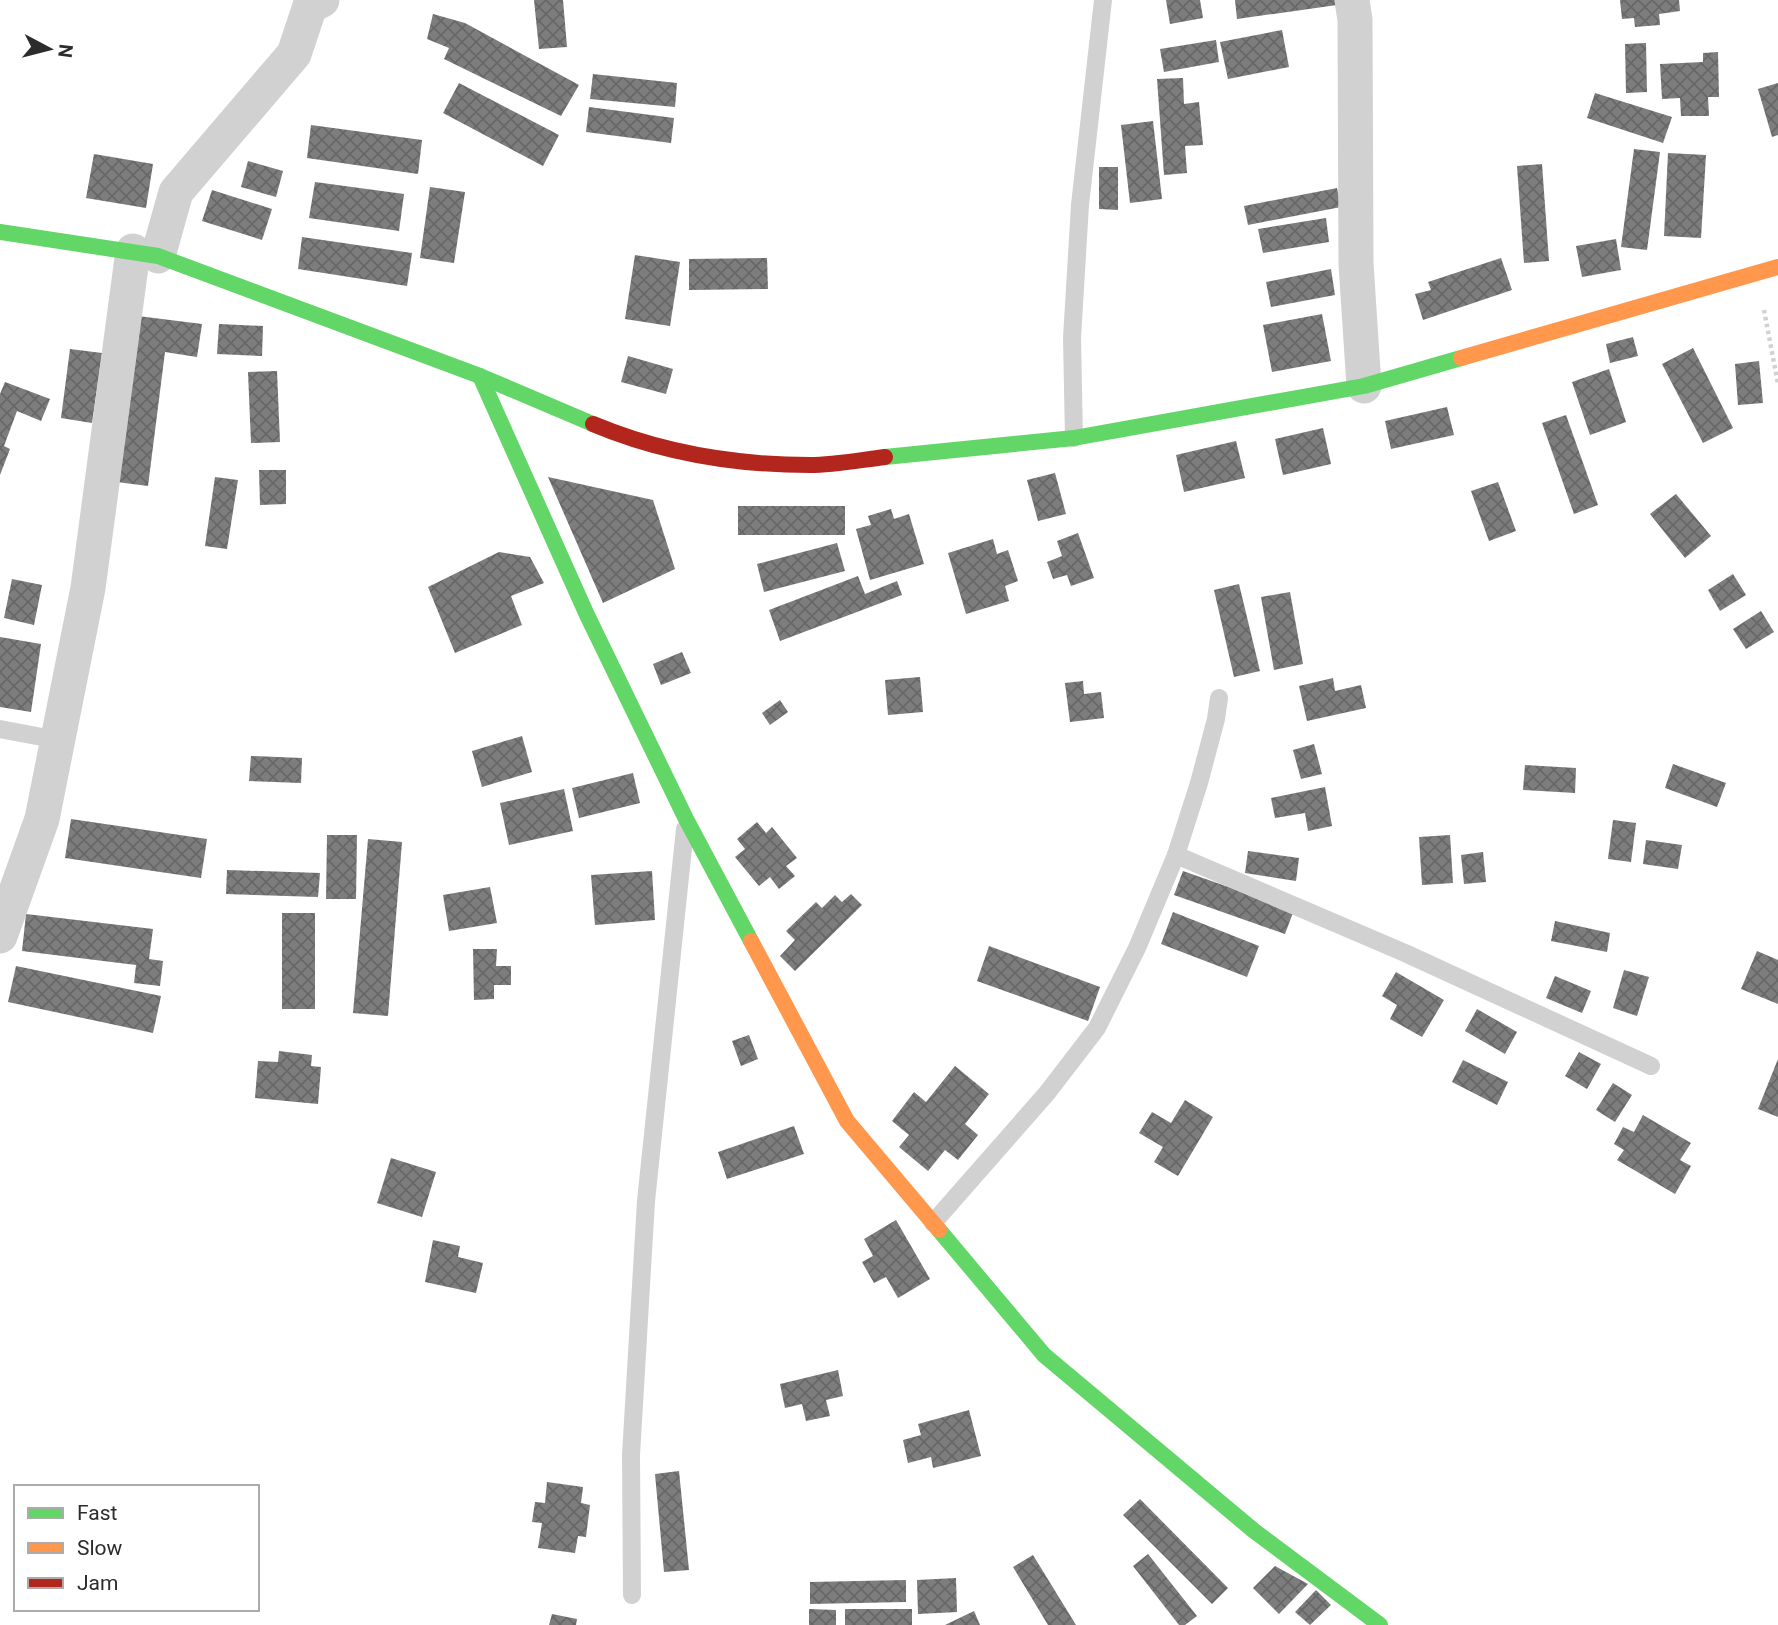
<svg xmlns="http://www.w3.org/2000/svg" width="1778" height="1625" font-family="Roboto,sans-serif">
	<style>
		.building { fill: url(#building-cross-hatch) }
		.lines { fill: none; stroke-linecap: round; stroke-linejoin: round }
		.path { stroke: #d1d1d1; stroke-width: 4.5; stroke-dasharray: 3.5 3.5; stroke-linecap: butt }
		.lane { stroke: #d1d1d1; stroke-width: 18 }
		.street { stroke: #d1d1d1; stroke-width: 35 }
		.fast { stroke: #63d668; stroke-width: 16 }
		.slow { stroke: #ff974d; stroke-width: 16 }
		.jam { stroke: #b3261e; stroke-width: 16 }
	</style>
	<defs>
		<pattern id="building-cross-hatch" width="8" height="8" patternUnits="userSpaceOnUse" patternTransform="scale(1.75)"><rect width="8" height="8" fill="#7d7d7d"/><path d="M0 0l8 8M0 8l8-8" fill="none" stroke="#676767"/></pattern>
	</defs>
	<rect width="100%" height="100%" fill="#fff"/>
	<g class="building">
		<path d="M534,0H563L567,47L539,49Z"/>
		<path d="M1166,0H1200L1203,18L1170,24Z"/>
		<path d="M1235,0H1337V5L1237,19Z"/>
		<path d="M1620,0H1679L1680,11L1659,14L1660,25L1635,27L1634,18L1622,19Z"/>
		<path d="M433,14L465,23L579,85L561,116L444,59L449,48L427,39Z"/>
		<path d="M1282,30L1289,67L1228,79L1220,42Z"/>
		<path d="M1216,40L1219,62L1164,72L1160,49Z"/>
		<path d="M1646,43L1647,92L1626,93L1625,44Z"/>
		<path d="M1718,52L1719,97H1708L1709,116H1681L1680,98L1662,99L1660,64L1703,62V53Z"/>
		<path d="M593,74L677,83L675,107L590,99Z"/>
		<path d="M1183,78L1184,104L1199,102L1203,145L1185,146L1187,173L1164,175L1157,79Z"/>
		<path d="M459,83L559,135L543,166L443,113Z"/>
		<path d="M1778,83V135L1772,137L1758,89Z"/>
		<path d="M1595,93L1672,117L1663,143L1587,118Z"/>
		<path d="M589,107L674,118L671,143L586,132Z"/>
		<path d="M1153,121L1162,199L1130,203L1121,125Z"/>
		<path d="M311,125L422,140L418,174L307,158Z"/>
		<path d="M1634,149L1660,152L1647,250L1621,247Z"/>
		<path d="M1668,153L1706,155L1701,238L1664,236Z"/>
		<path d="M94,154L153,164L146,208L86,198Z"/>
		<path d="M248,161L283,171L276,197L241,187Z"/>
		<path d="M1542,164L1549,261L1524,263L1517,166Z"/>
		<path d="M1099,167H1118V210L1099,209Z"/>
		<path d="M315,182L404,194L399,231L309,218Z"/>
		<path d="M430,187L465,192L454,263L420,258Z"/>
		<path d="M1337,188L1341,207L1248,225L1244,206Z"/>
		<path d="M212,190L272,209L262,240L202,221Z"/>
		<path d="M1326,218L1329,242L1263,253L1258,229Z"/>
		<path d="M302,237L412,253L407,286L298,269Z"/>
		<path d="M1616,239L1621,270L1582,277L1576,246Z"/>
		<path d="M635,255L680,262L670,326L625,319Z"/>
		<path d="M767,258L768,289L689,290V259Z"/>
		<path d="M1501,258L1512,290L1423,320L1415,294L1431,290L1428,282Z"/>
		<path d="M1331,269L1335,295L1271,307L1266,282Z"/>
		<path d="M1322,314L1331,361L1272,372L1263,325Z"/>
		<path d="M138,316L202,324L197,357L165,352L148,486L117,482Z"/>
		<path d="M219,324L263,326L262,356L217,354Z"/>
		<path d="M1633,337L1638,356L1610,363L1606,344Z"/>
		<path d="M1693,348L1733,428L1703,443L1662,364Z"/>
		<path d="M70,349L102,353L92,423L61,418Z"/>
		<path d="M628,356L673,369L666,394L621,382Z"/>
		<path d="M1759,361L1763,403L1738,405L1735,364Z"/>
		<path d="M1609,369L1626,422L1590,435L1572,382Z"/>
		<path d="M277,371L280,442L251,443L248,372Z"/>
		<path d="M5,382L50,399L41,421L17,411L4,446L10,449L0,475V394Z"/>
		<path d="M1447,407L1454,435L1391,449L1385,421Z"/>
		<path d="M1566,415L1598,505L1574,514L1542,423Z"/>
		<path d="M1323,428L1331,464L1283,475L1275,439Z"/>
		<path d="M1236,441L1245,478L1184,492L1176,455Z"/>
		<path d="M259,470H286V504L260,505Z"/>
		<path d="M1055,473L1066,514L1038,521L1027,480Z"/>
		<path d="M215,477L238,480L227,549L205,546Z"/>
		<path d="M548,477L653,500L675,569L603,603Z"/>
		<path d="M1498,482L1516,531L1489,541L1471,491Z"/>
		<path d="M1676,494L1711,536L1685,558L1650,514Z"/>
		<rect x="738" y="506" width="107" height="29"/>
		<path d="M891,509L894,519L909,514L924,564L870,580L856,529L871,525L868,516Z"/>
		<path d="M1078,533L1094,578L1071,586L1067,575L1053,579L1047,562L1062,556L1057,541Z"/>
		<path d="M993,539L997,554L1008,550L1018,581L1005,586L1009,601L966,614L948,553Z"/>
		<path d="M837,543L845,571L764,592L757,564Z"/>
		<path d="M499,552L530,557L544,583L511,596L522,625L455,653L428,587Z"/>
		<path d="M1733,574L1746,595L1720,611L1708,590Z"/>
		<path d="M858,576L865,594L897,581L902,595L780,641L769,610Z"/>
		<path d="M12,579L42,585L34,625L4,618Z"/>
		<path d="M1239,584L1260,671L1234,677L1214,590Z"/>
		<path d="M1290,592L1303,664L1274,670L1261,597Z"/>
		<path d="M1761,611L1774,632L1746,649L1733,629Z"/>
		<path d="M0,637L41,644L31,712L0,707Z"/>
		<path d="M682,652L691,673L661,685L653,664Z"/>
		<path d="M920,677L923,712L888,715L885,680Z"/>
		<path d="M1333,678L1335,691L1361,685L1366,708L1307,721L1299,686Z"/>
		<path d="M1083,681L1084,694L1101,692L1104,718L1070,722L1065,683Z"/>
		<path d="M780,700L788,712L770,725L762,713Z"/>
		<path d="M522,736L532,772L482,787L472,751Z"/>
		<path d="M1314,744L1322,774L1301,779L1293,750Z"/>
		<path d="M251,756L302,758L301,783L249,781Z"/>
		<path d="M1673,764L1726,783L1717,807L1665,788Z"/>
		<path d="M1525,765L1576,768L1575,793L1523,790Z"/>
		<path d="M633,773L640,803L579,818L572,788Z"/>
		<path d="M1325,787L1332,826L1308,831L1305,813L1275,818L1271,798Z"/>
		<path d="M564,789L573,831L509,845L500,803Z"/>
		<path d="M71,819L207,839L201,878L65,858Z"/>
		<path d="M1613,820L1636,823L1631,862L1608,859Z"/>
		<path d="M757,822L766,833L772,827L797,858L786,866L795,876L779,889L770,877L759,886L735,857L745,849L737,839Z"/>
		<path d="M327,835H357L356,899H326Z"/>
		<path d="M1450,835L1453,883L1422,885L1419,837Z"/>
		<path d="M368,839L402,842L388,1016L353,1013Z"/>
		<path d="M1646,840L1682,845L1678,869L1643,864Z"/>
		<path d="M1248,851L1299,858L1296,881L1245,873Z"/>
		<path d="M1483,852L1486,882L1464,884L1461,855Z"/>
		<path d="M227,870L320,873L318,897L226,894Z"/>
		<path d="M652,871L655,920L595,925L591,875Z"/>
		<path d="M1183,871L1294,910L1285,934L1174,895Z"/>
		<path d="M490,887L497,923L449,931L443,895Z"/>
		<path d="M851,894L862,905L795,971L780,956L795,940L786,931L816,902L822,908L835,895L842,902Z"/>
		<path d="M1173,912L1259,946L1247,977L1161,944Z"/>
		<rect x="282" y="913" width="33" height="96"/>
		<path d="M26,914L153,929L149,959L163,961L160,986L134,983L136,965L22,951Z"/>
		<path d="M1555,921L1610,933L1607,952L1551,941Z"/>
		<path d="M989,946L1100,987L1088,1021L977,981Z"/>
		<path d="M473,949H497L496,966H511V985H494V999L474,1000Z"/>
		<path d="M1757,951L1778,960V1004L1741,989Z"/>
		<path d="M16,966L161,996L153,1033L8,1002Z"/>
		<path d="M1624,970L1649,977L1637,1016L1613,1008Z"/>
		<path d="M1396,972L1444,1000L1422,1037L1390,1019L1397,1005L1382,996Z"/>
		<path d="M1555,976L1591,991L1582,1013L1546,998Z"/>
		<path d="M1477,1009L1517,1032L1505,1054L1465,1031Z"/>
		<path d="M749,1035L758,1059L741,1066L732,1041Z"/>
		<path d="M279,1051L312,1055L311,1066L321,1067L318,1104L255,1098L258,1061L278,1062Z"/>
		<path d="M1579,1052L1601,1064L1587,1089L1565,1076Z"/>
		<path d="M1778,1059V1117L1758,1109Z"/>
		<path d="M1463,1060L1508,1082L1497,1105L1452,1082Z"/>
		<path d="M955,1066L989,1094L965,1124L978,1135L958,1160L945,1150L928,1171L899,1147L909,1135L892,1121L914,1092L926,1102Z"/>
		<path d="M1613,1083L1632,1095L1615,1122L1596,1110Z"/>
		<path d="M1185,1100L1213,1117L1178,1176L1154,1162L1163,1147L1139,1133L1152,1112L1171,1123Z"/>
		<path d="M1643,1115L1691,1143L1680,1160L1691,1166L1675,1194L1617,1160L1624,1150L1614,1144L1623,1127L1634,1132Z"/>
		<path d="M794,1126L804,1154L727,1179L718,1152Z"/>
		<path d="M391,1158L436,1172L422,1217L377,1203Z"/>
		<path d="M896,1220L930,1279L898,1298L886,1277L874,1283L862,1262L873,1256L864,1239Z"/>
		<path d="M433,1240L460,1246L458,1257L483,1263L476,1293L425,1282Z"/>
		<path d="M838,1370L843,1396L826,1400L830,1416L806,1421L802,1404L785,1408L780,1384Z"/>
		<path d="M969,1410L981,1456L933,1468L931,1457L908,1463L903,1440L921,1435L918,1424Z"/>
		<path d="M679,1471L689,1570L664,1572L655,1474Z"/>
		<path d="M547,1482L583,1487L581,1503L590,1505L586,1537L578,1536L575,1553L538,1548L542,1523L532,1522L535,1502L545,1503Z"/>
		<path d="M1140,1499L1228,1588L1212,1604L1123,1515Z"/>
		<path d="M1148,1554L1197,1616L1185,1625H1179L1133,1566Z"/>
		<path d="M1033,1555L1076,1625H1048L1013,1567Z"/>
		<path d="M1275,1566L1308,1584L1279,1614L1253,1588Z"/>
		<path d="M956,1578L957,1612L918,1614L917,1580Z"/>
		<path d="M906,1580V1602L810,1604V1582Z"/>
		<path d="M1316,1590L1331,1605L1310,1625L1295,1612Z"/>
		<path d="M809,1609L836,1610V1625H809Z"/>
		<rect x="845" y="1609" width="67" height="16"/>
		<path d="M974,1611L980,1625H945Z"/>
		<path d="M552,1614L577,1619L576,1625H549Z"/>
	</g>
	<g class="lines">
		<path class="path" d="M1764,310L1778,384"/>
		<g class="lane">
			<path d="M1074,438L1072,338L1080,205L1103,0"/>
			<path d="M0,729L58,740"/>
			<path d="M1176,855L1405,953L1651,1066"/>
			<path d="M933,1223L1047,1093L1097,1028L1137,948L1176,855L1199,783L1216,719L1219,698"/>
			<path d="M632,1595L631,1455L646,1201L685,829"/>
		</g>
		<g class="street">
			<path d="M1352,0L1355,20L1356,264L1364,386"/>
			<path d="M158,256L176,192L294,54L310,6L322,0"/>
			<path d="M0,936L42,819L88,588L133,251"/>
		</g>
		<g class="fast">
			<path d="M0,232L158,256L480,376L593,424"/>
			<path d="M480,376L587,615L686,819L751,941"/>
			<path d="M885,457L1074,438L1364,386L1461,358"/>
			<path d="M939,1230L1044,1355L1253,1530L1380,1625"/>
		</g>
		<g class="slow">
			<path d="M1461,358L1778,267"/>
			<path d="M751,941L847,1121L939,1230"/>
		</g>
		<path class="jam" d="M593,424C662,453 735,465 810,465C834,465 860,460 885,457"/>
	</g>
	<rect x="14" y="1485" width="245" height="126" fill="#ffffff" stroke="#ababab" stroke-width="2"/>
	<rect x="28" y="1508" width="35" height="10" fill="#63d668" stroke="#ababab" stroke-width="2"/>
	<text x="77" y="1520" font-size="21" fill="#2c2c2c">Fast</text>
	<rect x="28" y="1543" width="35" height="10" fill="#ff974d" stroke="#ababab" stroke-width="2"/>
	<text x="77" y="1555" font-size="21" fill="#2c2c2c">Slow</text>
	<rect x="28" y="1578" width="35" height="10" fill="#b3261e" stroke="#ababab" stroke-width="2"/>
	<text x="77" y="1590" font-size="21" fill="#2c2c2c">Jam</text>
	<g transform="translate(49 49) rotate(97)" stroke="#ffffff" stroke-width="5" paint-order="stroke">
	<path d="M0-5L12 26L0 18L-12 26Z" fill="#2c2c2c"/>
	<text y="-10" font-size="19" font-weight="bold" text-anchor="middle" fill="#2c2c2c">N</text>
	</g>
</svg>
